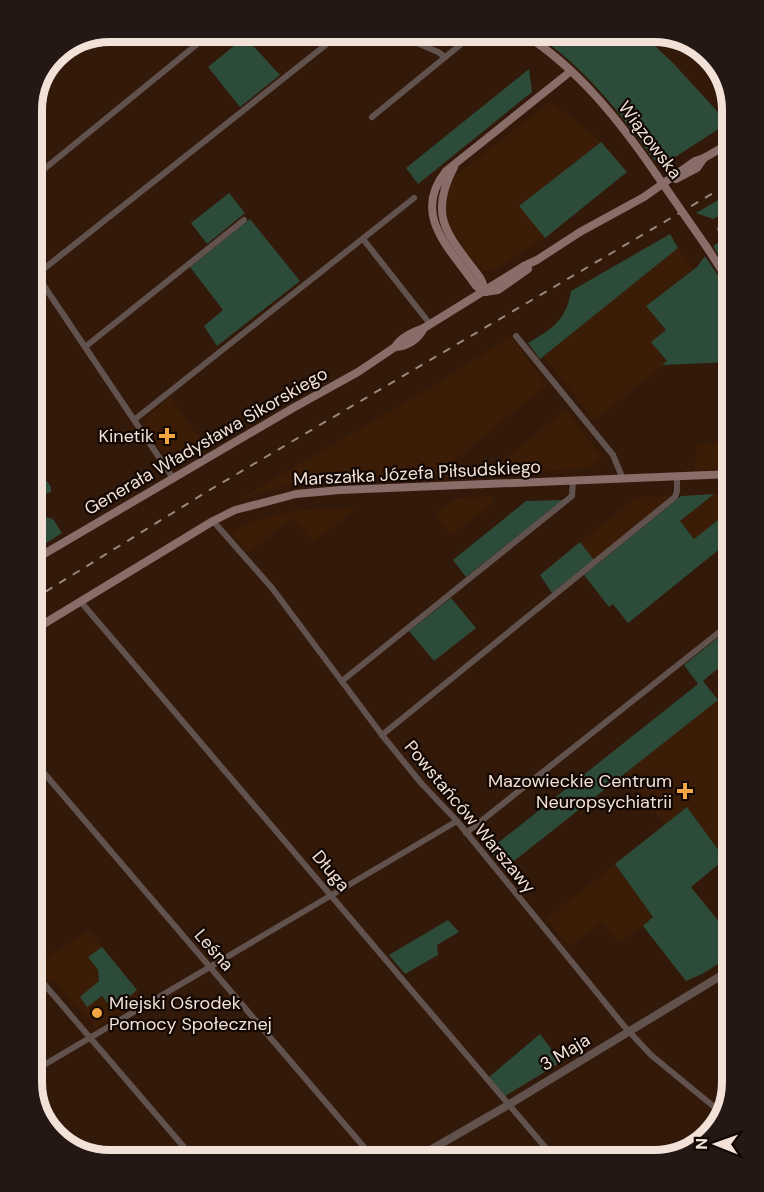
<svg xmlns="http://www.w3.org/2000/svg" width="764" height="1192" font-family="'DM Sans',sans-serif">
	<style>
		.built { fill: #3b1c07 }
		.green { fill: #2d4b39 }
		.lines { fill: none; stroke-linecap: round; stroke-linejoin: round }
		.minor { stroke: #62524e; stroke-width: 6 }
		.tertiary { stroke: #62524e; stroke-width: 8 }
		.secondary { stroke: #886d68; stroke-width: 8 }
		.rail { stroke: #9c877b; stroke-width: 2; stroke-dasharray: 8 8; stroke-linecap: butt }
		.secondary-bridge { stroke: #886d68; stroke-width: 8 }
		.poi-dot { fill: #f3a443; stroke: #120703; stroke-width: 2 }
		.labels { text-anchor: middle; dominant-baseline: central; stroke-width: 4.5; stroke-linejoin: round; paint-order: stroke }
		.street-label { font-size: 18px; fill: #f2e1d7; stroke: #120703 }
		.poi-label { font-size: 18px; fill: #f2e1d7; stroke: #120703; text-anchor: end }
		.rim { fill: none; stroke: #f2e1d7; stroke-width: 8 }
	</style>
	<rect width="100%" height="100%" fill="#321909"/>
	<g class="built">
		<path d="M550,102L568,114L601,142L520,205L545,238L494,270L482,271L473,260L471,262L451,235L444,201L454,176Z"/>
		<path d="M678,248L693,269L646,306L666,331L668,361L594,421L544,356Z"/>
		<path d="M511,336L547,385L437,475L314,479L268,490L238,500L436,384Z"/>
		<path d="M170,397L207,448L177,465L170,463L144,425L145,418Z"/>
		<path d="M566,409L602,457L590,468L486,475Z"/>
		<path d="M732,442V468L694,471L697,444Z"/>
		<path d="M714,494H732V509L694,539L680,520Z"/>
		<path d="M673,495L594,560L580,543L637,497Z"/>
		<path d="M492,496L494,502L451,536L435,514L456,498Z"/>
		<path d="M358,508L313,542L293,518L248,553L231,533L251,522L279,514L301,510Z"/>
		<path d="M732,688V854L725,859L687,807L665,825L625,774Z"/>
		<path d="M615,864L654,917L620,943L602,922L570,947L546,919Z"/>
		<path d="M89,930L144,999L96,1028L54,981H48L34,965Z"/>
	</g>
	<g class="green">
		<path d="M399,32H467C438,51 430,44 399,32Z"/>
		<path d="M531,32H640L673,63L728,123L669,161L665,155L655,161C619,112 583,64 531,32Z"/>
		<path d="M245,37L280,75L240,107L208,67Z"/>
		<path d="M677,38L697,45L724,75L723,83Z"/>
		<path d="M529,69L532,92L418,184L406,168Z"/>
		<path d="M601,142L627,172L545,238L519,206Z"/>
		<path d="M732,192V209L713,219L696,213Z"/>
		<path d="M229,193L245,213L207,244L191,223Z"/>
		<path d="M250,219L300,281L217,346L204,326L223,310L190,267Z"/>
		<path d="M670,234L678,248L540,359L528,343C552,329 566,321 571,291Z"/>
		<path d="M726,238L732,249V277L713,246Z"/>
		<path d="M705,256L732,296V362L662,365L667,361L651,342L666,330L646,306L697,267Z"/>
		<path d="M47,481L51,487V492L40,496L37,504L46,517L53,519L62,533L32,552V486Z"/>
		<path d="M714,494L680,521L694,539L732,509V539L628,623L613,604L609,607L584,575L681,496Z"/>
		<path d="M563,500L466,577L453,560L526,501Z"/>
		<path d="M580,542L594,560L552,593L540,575Z"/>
		<path d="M451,598L476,628L434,661L409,631Z"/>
		<path d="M720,636L732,652V657L703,681L718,700L504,869L489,850L698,684L684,665Z"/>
		<path d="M687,807L725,859L691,887L732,938V955L704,973L686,981L643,926L653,917L615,864Z"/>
		<path d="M448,920L459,932L437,945L438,955L405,974L389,955Z"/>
		<path d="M102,947L137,990L113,1010L102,996L87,1007L80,997L99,981L98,970L88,957Z"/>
		<path d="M540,1034L561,1062L505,1096L489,1077Z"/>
	</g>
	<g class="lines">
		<g class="minor">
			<path d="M391,32L438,52L445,57"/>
			<path d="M372,117L476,32"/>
			<path d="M32,179L212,32"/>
			<path d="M720,229L727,235L732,244"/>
			<path d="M363,239L430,324"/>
			<path d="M32,268L173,478"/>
			<path d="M36,275L342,32"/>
			<path d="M516,336L613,455L623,479"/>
			<path d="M85,347L244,220"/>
			<path d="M134,420L414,198"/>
			<path d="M213,521L272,588L382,735L421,783L457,821L624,1026L651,1055L724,1115"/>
			<path d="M81,602L556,1160"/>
			<path d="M342,681L572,496L573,481"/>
			<path d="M382,735L675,497L677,491V477"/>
			<path d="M32,759L375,1160"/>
			<path d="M466,833L732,622"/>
			<path d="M32,970L195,1160"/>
			<path d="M32,1072L457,821"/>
		</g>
		<path class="tertiary" d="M413,1160L503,1108L732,969"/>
		<g class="secondary">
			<path d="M521,32C577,67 619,120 656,174"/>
			<path d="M454,167C430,212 444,231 472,267C478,275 484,281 485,292"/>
			<path d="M676,179L697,168L704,158"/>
			<path d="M706,246L732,286"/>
			<path d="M485,292L476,286C452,250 410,216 446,171L571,71"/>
			<path d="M485,292L498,290L528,269"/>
			<path d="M395,347C401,337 413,332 424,328L524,266L537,260L580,232L644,197L695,161L704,158L732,142"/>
			<path d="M32,561L293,408L358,372L395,347C408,346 418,339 424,328"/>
			<path d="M32,631L213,521L235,510L296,494L340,490L732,474"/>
		</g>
		<path class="rail" d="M32,600L208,491L732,182"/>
		<path class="secondary-bridge" d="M656,174L706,246"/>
	</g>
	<g class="poi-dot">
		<path d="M164 427h6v6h6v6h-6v6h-6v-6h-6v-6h6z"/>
		<path d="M682 782h6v6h6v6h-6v6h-6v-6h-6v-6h6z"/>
		<circle cx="97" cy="1013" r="6"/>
	</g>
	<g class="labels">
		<g class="street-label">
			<text transform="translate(650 140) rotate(53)">Wiązowska</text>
			<text transform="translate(206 441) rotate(-30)">Generała Władysława Sikorskiego</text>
			<text transform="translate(417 473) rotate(-3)">Marszałka Józefa Piłsudskiego</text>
			<text transform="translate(470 817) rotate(50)">Powstańców Warszawy</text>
			<text transform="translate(331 871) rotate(50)">Długa</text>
			<text transform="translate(214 950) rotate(49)">Leśna</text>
			<text transform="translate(565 1052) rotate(-31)">3 Maja</text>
		</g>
		<g class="poi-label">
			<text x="154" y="436">Kinetik</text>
			<text x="672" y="781">Mazowieckie Centrum<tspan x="672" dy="21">Neuropsychiatrii</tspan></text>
			<text x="109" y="1003" text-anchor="start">Miejski Ośrodek<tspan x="109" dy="21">Pomocy Społecznej</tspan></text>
		</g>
	</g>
	<path d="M0 0H764V1192H0ZM110 42H654A68 68 0 0 1 722 110V1082A68 68 0 0 1 654 1150H110A68 68 0 0 1 42 1082V110A68 68 0 0 1 110 42Z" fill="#241814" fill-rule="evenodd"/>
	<path class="rim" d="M110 42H654A68 68 0 0 1 722 110V1082A68 68 0 0 1 654 1150H110A68 68 0 0 1 42 1082V110A68 68 0 0 1 110 42Z"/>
	<g transform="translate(716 1144) rotate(271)" stroke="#120703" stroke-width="4.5" paint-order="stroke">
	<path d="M0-4.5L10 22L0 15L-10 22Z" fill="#f2e1d7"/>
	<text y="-9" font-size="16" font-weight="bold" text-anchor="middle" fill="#f2e1d7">N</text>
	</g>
</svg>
